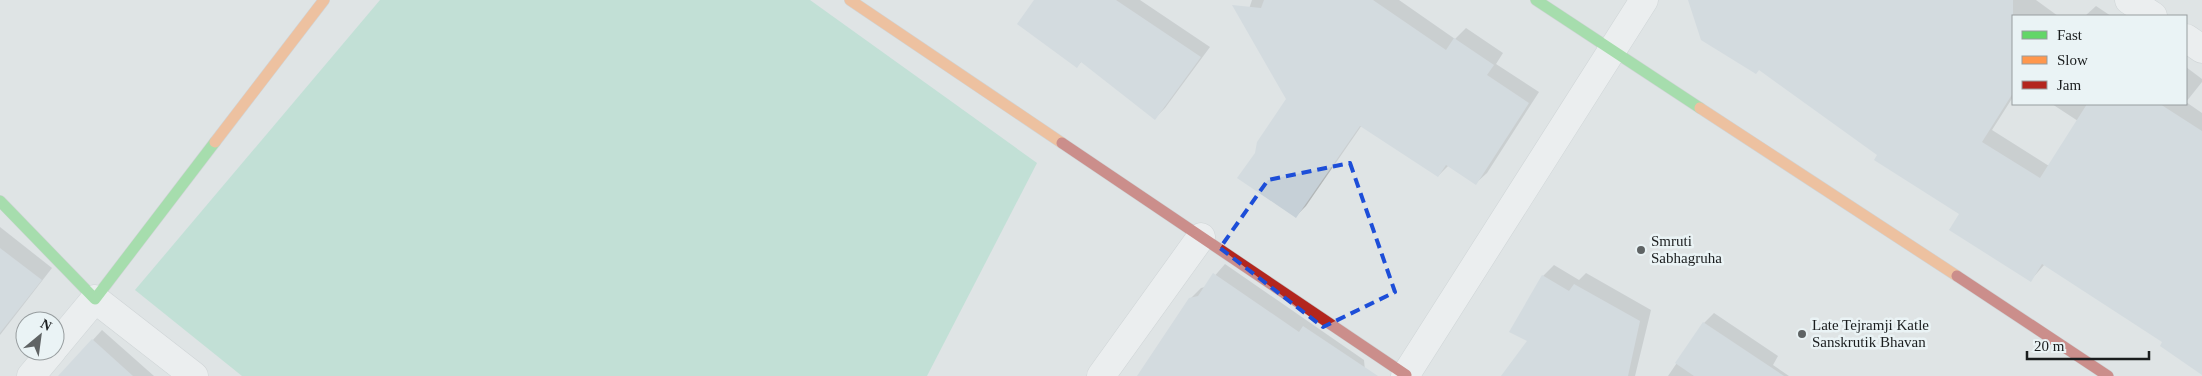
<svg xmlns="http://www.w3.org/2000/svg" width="2202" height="376" font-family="'Times New Roman',serif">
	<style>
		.green { fill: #a0dbc3 }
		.shadow { fill: #0003 }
		.building { fill: #c6d0d7 }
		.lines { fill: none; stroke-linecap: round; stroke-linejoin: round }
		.street-casing { stroke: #bec2c3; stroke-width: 29 }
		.fast-casing { stroke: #bec2c3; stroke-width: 12 }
		.slow-casing { stroke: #bec2c3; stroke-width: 12 }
		.jam-casing { stroke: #bec2c3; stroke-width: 12 }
		.street { stroke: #fafbfb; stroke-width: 28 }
		.fast { stroke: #63d668; stroke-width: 11 }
		.slow { stroke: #ff974d; stroke-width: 11 }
		.jam { stroke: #b3261e; stroke-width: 11 }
		.marked { fill: none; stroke: #1d4ed8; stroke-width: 4; stroke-dasharray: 10 6; stroke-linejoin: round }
		.poi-dot { fill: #5f6364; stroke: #eaf3f5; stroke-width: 2 }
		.labels { text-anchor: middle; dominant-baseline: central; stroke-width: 5; stroke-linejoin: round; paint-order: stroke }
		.poi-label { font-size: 15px; fill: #1a1d1e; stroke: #eaf3f5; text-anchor: start }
	</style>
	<rect width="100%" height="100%" fill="#dfe4e5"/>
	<path class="green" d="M380,0H810L1037,163L927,376H242L135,290Z"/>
	<g class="shadow">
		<path d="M1035,0H1140L1210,47L1165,108L1155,118L1082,61L1077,66Z"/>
		<path d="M1252,0H1399L1455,39L1466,28L1503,53L1496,64L1539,92L1487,173L1476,183L1449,165L1438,176L1362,125L1306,206L1296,216L1256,153L1287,99L1244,24Z"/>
		<path d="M1690,0H2036L2058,16H2013V97L1992,130L2049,166L2078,121L2052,104H2186V67L2202,79V82L2186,102L2202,113V373L2164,341L2045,264L2031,280L1961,214L1759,69Z"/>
		<path d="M2096,6L2111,16H2085Z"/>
		<path d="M0,227L52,268L0,335Z"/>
		<path d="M1225,264L1364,360L1365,371L1362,376H1140L1190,299L1201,288L1205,287Z"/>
		<path d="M1554,265L1579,280L1586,273L1651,310L1635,376H1503L1528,341L1543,276Z"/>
		<path d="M1714,313L1778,356L1773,365L1789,376H1668L1704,323Z"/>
		<path d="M102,330L154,376H60Z"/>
	</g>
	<g class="building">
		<path d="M1034,0H1116L1201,57L1155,120L1081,62L1077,68L1017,24Z"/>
		<path d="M1264,0H1373L1446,50L1454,38L1494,65L1487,75L1529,103L1476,185L1446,165L1438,177L1360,126L1296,218L1237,178L1255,153L1257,142L1286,99L1232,5L1261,8Z"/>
		<path d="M1688,0H2013V93L1982,142L2040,178L2087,104H2160L2202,131V375L2160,346L2162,342L2042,264L2031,282L1949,230L1959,214L1874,160L1877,155L1759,70L1756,74L1701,40Z"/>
		<path d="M0,248L42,280L0,333Z"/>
		<path d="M1213,273L1299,332L1303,326L1378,376H1137L1189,298L1198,296Z"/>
		<path d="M1542,275L1569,291L1574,284L1640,321L1628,376H1501L1527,341L1509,332Z"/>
		<path d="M1703,322L1784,376H1694L1675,363Z"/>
		<path d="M92,339L133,376H58Z"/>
	</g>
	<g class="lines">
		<defs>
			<g id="street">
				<path d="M2129,0L2153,16"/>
				<path d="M2186,38L2202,49"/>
				<path d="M55,347L95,299L194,376"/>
				<path d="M31,376L52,351"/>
				<path d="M1101,376L1201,237"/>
				<path d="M1405,376L1644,0"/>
			</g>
			<g id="fast">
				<path d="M1536,0L1700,108"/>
				<path d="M0,201L95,299L215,142"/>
			</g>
			<g id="slow">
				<path d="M850,0L1062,143"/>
				<path d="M1700,108L1957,276"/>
				<path d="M215,142L324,0"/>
			</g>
			<g id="jam">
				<path d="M1062,143L1406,375"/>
				<path d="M1957,276L2108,376"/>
			</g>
		</defs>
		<use href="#street" class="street-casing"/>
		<use href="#fast" class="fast-casing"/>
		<use href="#slow" class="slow-casing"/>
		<use href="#jam" class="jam-casing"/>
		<use href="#street" class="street"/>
		<use href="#fast" class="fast"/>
		<use href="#slow" class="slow"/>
		<use href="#jam" class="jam"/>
	</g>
	<path d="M0 0H2202V376H0ZM1350,163L1395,292L1323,327L1220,248L1268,180Z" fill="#dfe4e5" fill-opacity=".55" fill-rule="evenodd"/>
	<path class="marked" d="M1350,163L1395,292L1323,327L1220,248L1268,180Z"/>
	<g class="poi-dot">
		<circle cx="1641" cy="250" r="5"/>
		<circle cx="1802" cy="334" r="5"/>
	</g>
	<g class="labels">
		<g class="poi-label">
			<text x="1651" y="241">Smruti<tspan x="1651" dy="17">Sabhagruha</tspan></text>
			<text x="1812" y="325">Late Tejramji Katle<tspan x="1812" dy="17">Sanskrutik Bhavan</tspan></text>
		</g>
	</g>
	<rect x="2012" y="15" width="175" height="90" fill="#eaf3f5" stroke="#979d9f"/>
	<rect x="2022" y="31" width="25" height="8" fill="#63d668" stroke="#979d9f"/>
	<text x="2057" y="40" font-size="15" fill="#1a1d1e">Fast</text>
	<rect x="2022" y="56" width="25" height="8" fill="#ff974d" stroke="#979d9f"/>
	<text x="2057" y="65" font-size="15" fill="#1a1d1e">Slow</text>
	<rect x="2022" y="81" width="25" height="8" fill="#b3261e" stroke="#979d9f"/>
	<text x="2057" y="90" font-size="15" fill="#1a1d1e">Jam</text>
	<g transform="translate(40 336) rotate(29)"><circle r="24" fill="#eaf3f5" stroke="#979d9f"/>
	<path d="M0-4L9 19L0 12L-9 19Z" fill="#5f6364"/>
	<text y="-8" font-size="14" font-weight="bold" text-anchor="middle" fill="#1a1d1e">N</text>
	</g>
	<path d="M2027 351v8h122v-8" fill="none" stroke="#1a1d1e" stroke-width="2.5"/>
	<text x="2034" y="351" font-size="15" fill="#1a1d1e" stroke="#eaf3f5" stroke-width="4" paint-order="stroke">20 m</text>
</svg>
